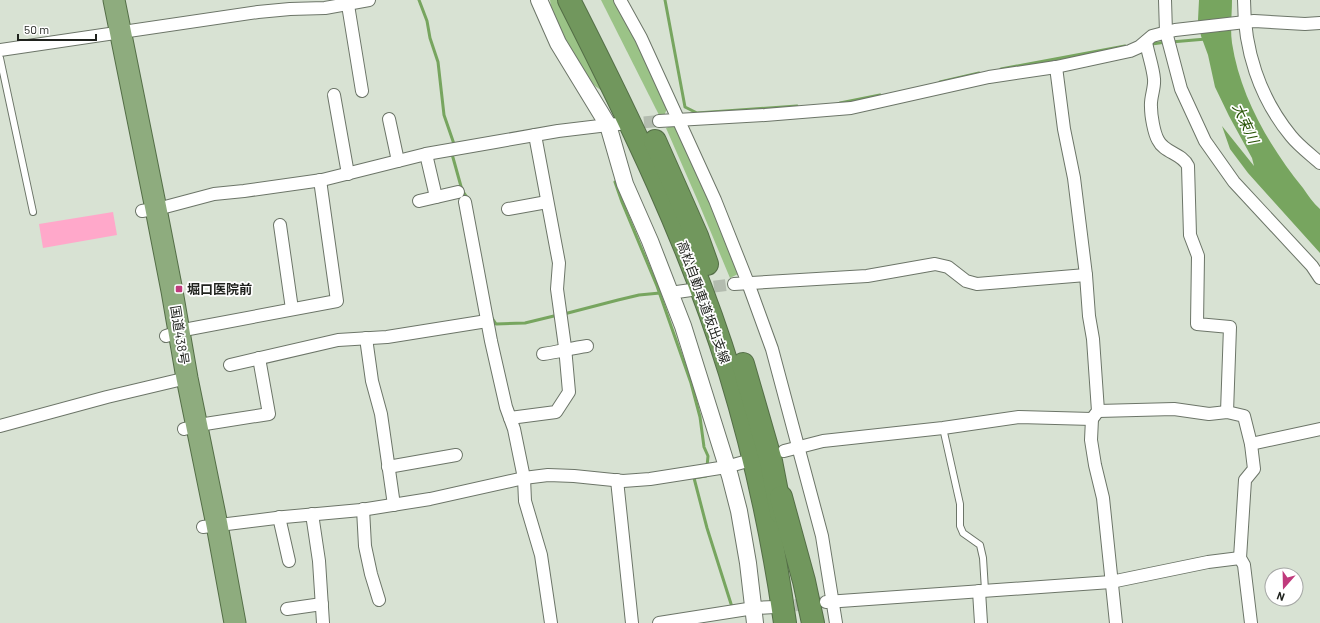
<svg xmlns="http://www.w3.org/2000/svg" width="1320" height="623" font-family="Barlow,'Noto Sans JP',sans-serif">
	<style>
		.green { fill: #9bc387 }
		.water { fill: #77a55f }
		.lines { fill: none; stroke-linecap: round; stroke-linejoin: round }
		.stream { stroke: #77a55f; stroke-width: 3 }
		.building { fill: #ffa8ca }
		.minor-tunnel { stroke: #b3bcaf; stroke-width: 12; stroke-dasharray: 12 6; stroke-linecap: butt }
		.service-casing { stroke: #6c7568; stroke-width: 8 }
		.minor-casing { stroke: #6c7568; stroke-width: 14 }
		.tertiary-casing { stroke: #6c7568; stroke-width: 18 }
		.trunk-casing { stroke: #546e47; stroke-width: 23 }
		.motorway-casing { stroke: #546e47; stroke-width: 24 }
		.service { stroke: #fff; stroke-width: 6 }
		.minor { stroke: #fff; stroke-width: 12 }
		.tertiary { stroke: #fff; stroke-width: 16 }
		.trunk { stroke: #8eac7e; stroke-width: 21 }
		.motorway { stroke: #71975d; stroke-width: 22 }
		.poi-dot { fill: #c03a7c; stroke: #fff; stroke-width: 1.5 }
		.labels { text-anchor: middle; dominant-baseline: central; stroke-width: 3.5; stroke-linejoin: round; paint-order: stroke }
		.poi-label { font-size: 13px; font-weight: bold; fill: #1f221d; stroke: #fff; text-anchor: start }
		.street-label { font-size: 13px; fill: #1f221d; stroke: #fff }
		.water-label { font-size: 14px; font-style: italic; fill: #295407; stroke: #fff }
	</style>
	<rect width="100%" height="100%" fill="#d8e2d3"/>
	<g class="green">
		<path d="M550,0H557L605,93L595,86L579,68L553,18Z"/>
		<path d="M601,0H615L668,106L664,116L660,117Z"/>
		<path d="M671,126L676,127L740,270L738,274L730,278L697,199L666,128Z"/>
	</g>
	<path class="water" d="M1199,0H1232C1232,14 1230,29 1232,43C1240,96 1269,146 1303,188C1308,195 1313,203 1320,209V253L1248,173L1230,149L1222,126L1254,166L1252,158L1229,116L1215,87L1208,55L1201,36L1198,20Z"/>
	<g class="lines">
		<g class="stream">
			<path d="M419,0L427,21L430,38L438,62L444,115L454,144"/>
			<path d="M665,0L685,107L697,113L797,106"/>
			<path d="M1171,42L1206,39"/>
			<path d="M1152,44L1166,42"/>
			<path d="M1001,69L1125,46"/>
			<path d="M940,82L979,73"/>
			<path d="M840,103L880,95"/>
			<path d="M452,154L462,190L468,199"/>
			<path d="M615,182L622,202L657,286L691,383L700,417L704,447L708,456L707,467"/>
			<path d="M564,314L618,300L639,295L660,293"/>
			<path d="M492,318L496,324L525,323L558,315"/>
			<path d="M707,473L706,476L694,478L707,528L732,607"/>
		</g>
	</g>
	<path class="building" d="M113,212L117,235L43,248L39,224Z"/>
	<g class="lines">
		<g class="minor-tunnel">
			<path d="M626,124L659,121"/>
			<path d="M696,289L734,284"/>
			<path d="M777,607L826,602"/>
		</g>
		<defs>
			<g id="service">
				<path d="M0,58L33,212"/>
				<path d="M943,428L960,504V526L963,533L980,545L983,558L985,590"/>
			</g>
			<g id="minor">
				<path d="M620,0L641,38L715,200L748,283L772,349L822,536L836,623"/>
				<path d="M1165,0L1166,32L1181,89L1205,141L1234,182L1312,266L1320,278"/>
				<path d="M1244,0C1244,49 1259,97 1291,136C1299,146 1310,154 1320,163"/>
				<path d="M348,5L362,91"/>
				<path d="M1146,42C1148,54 1153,67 1154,79C1155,88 1150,98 1151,107C1151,116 1154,133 1158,140C1164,153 1182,153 1188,166L1190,235L1198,256L1197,324L1230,327L1227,412"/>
				<path d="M0,50L258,12L290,9L325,8L369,0"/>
				<path d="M1056,67L1064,129L1074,178L1086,275L1089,316L1093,339L1098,411L1092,419L1091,440L1095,465L1103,498L1116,623"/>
				<path d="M334,95L348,174"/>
				<path d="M389,119L398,161"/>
				<path d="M659,121L765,115L851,108L989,77L1056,67L1130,51L1139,47L1152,36L1175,30L1254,21L1305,24L1320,23"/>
				<path d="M426,154L436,197"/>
				<path d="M419,201L458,192"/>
				<path d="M465,202L491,341L506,407L514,429L524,478L525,501L541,555L551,623"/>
				<path d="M508,209L547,202"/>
				<path d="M142,211L165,207L214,194L244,191L322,180L426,154L495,142L558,131L608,125L619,124"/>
				<path d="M280,225L292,309"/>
				<path d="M734,284L867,276L935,264L948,267L966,281L977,284L1086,275"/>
				<path d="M670,293L691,290"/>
				<path d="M166,336L189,329L337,301L320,180"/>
				<path d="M366,338L372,381L381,414L394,505"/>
				<path d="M543,354C558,352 572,348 587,346"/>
				<path d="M230,365L338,340L387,337L487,321"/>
				<path d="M1098,411L1174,409L1209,414L1227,412L1244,416L1251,444L1254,469L1245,480L1240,558L1244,565L1251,623"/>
				<path d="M510,418L556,412L569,392L565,347L557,289L559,263L535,135"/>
				<path d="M0,426L107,397L187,378"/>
				<path d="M184,429L205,424L269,414L259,358"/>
				<path d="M1251,444L1320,429"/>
				<path d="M784,451L823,441L943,428L1019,417L1092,419"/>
				<path d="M388,467L456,455"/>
				<path d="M617,480L632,623"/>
				<path d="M363,509L365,546L371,574L379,600"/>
				<path d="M312,514L319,561L323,623"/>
				<path d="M279,517L289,561"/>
				<path d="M203,527L284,517L361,510L430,499L524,478L548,475L574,476L623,481L650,479L701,471L726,467L744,462"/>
				<path d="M979,591L981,623"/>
				<path d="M826,602L1111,582L1208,562L1240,558"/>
				<path d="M287,609L322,604"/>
				<path d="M659,623L754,608L775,607"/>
			</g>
			<path id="tertiary" d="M539,0L558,43L608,125L625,184L650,241L683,326L730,476L739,511L748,563L755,623"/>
			<path id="trunk" d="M114,0L156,209L172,291L187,378L217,525L235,623"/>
			<g id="motorway">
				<path d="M569,0C630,120 690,243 730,373C755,455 773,538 785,623"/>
				<path d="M655,141L697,236L707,264"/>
				<path d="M743,364L771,461L781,513"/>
				<path d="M781,497L804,581L813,623"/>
			</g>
		</defs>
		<use href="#service" class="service-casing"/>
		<use href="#minor" class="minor-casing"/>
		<use href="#tertiary" class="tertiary-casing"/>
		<use href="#trunk" class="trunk-casing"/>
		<use href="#motorway" class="motorway-casing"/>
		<use href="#service" class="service"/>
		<use href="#minor" class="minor"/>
		<use href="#tertiary" class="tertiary"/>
		<use href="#trunk" class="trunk"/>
		<use href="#motorway" class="motorway"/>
	</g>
	<rect class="poi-dot" x="175" y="285" width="8" height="8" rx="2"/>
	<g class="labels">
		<g class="poi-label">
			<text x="187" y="289">堀口医院前</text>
		</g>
		<g class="street-label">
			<text transform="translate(704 302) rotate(70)">高松自動車道坂出支線</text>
			<text transform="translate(180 335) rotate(81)">国道438号</text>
		</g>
		<g class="water-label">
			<text transform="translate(1246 123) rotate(65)">大束川</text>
		</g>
	</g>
	<g transform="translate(1284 587) rotate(200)"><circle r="19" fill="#ffffff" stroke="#a5a7a5"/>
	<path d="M0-3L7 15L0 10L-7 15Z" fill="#c03a7c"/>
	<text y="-6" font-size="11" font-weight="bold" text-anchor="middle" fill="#1f221d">N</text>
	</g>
	<path d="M18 34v6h78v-6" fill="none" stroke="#1f221d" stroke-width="2"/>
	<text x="24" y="34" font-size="12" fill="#1f221d" stroke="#ffffff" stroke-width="3" paint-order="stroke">50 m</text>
</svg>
